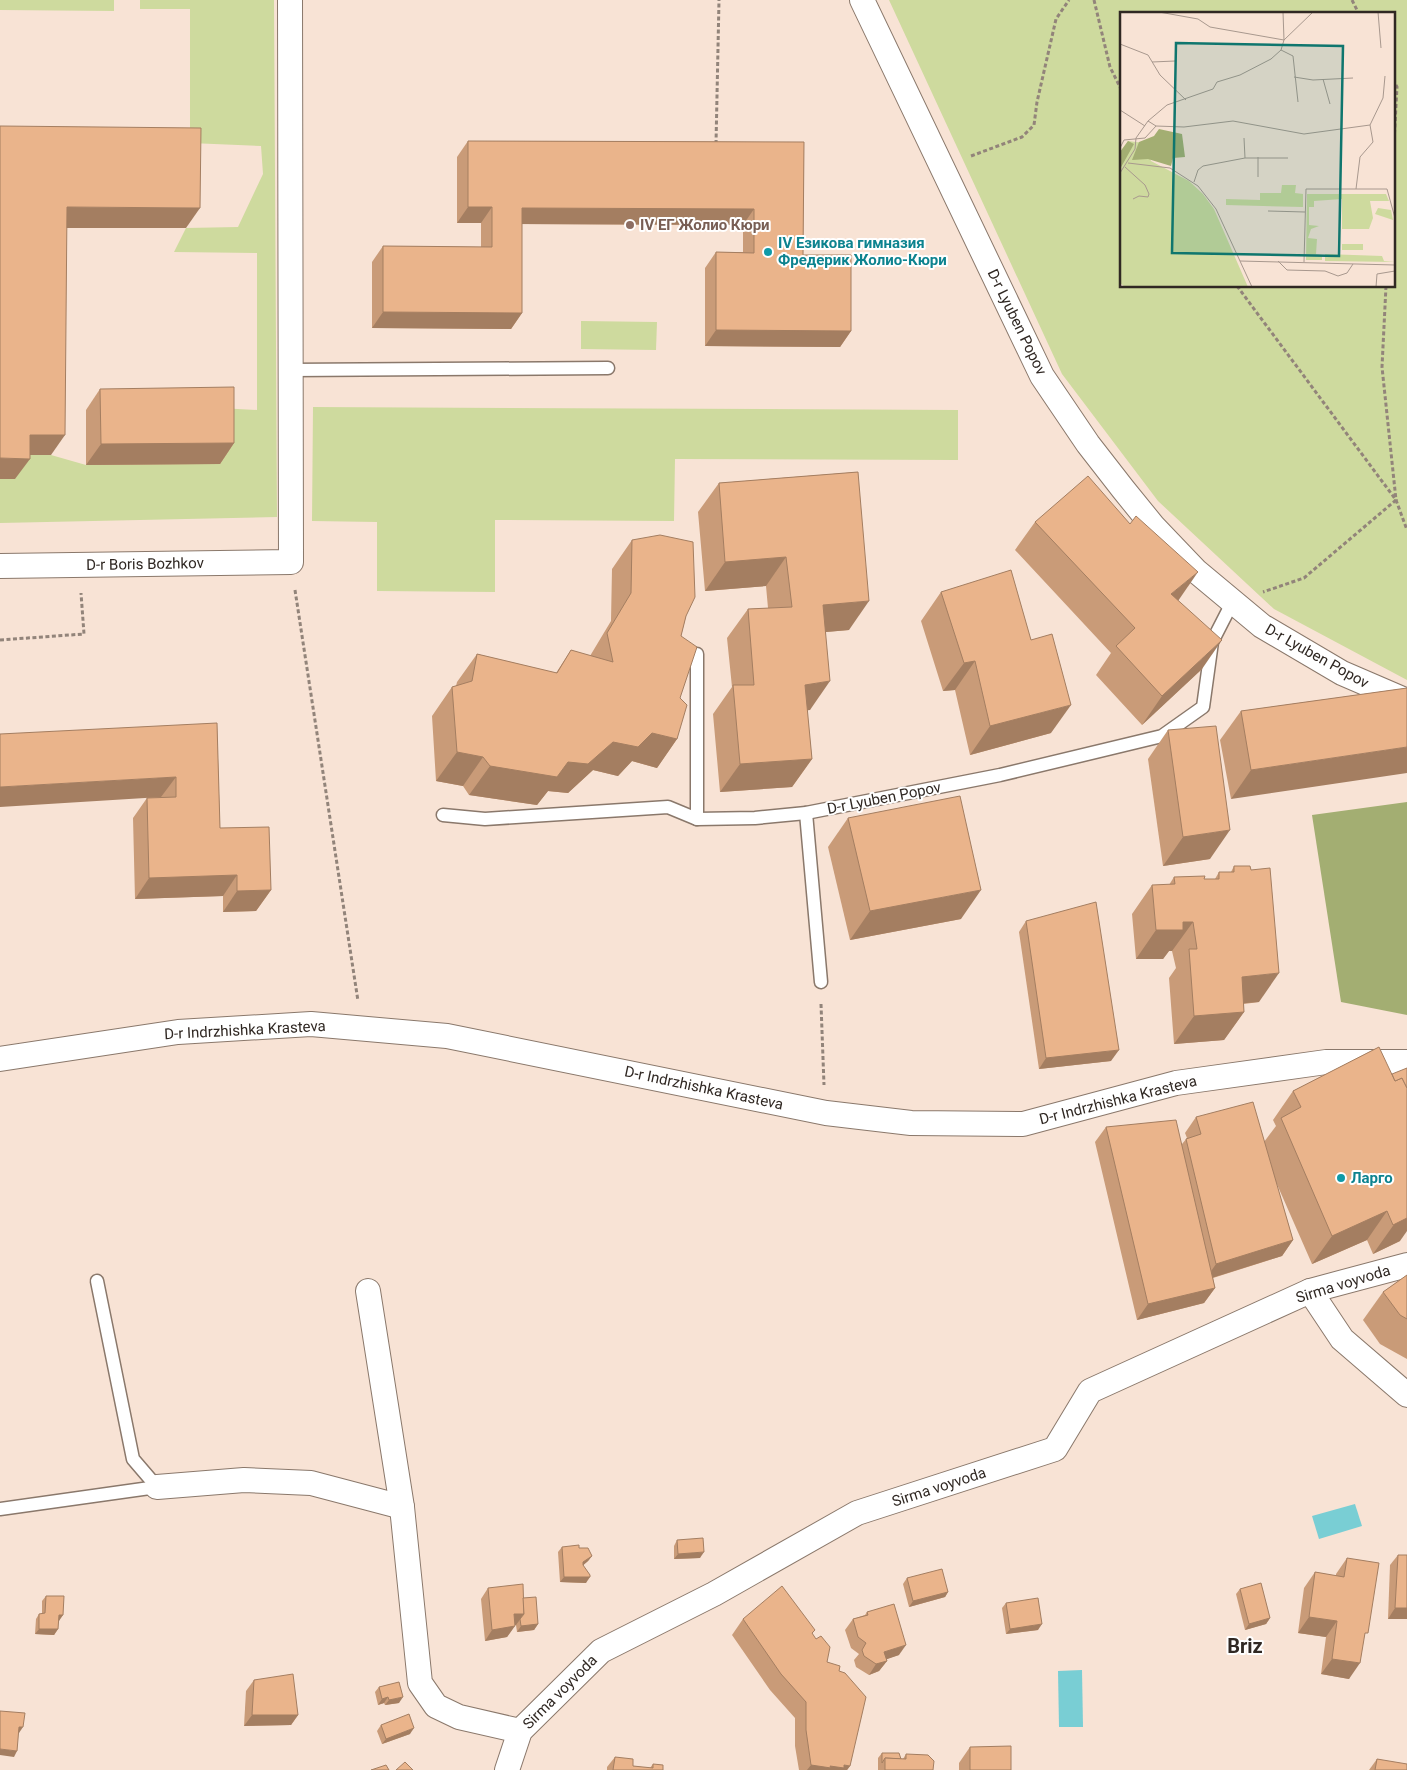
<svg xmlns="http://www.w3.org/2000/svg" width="1407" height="1770" font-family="Roboto,sans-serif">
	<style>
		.green { fill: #ceda9e; fill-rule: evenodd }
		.forest { fill: #a3ae72 }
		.water { fill: #79ced4 }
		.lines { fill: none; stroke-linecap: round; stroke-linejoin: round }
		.service-casing { stroke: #8a786b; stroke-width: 15 }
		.minor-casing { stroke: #8a786b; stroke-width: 26 }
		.path { stroke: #92847a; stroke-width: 3; stroke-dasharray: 4 2.5; stroke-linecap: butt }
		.service { stroke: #fff; stroke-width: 12 }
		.minor { stroke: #fff; stroke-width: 24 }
		.wall { fill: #c99b78 }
		.shaded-wall { fill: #a47e61 }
		.building { fill: #eab48b; stroke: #a47e61 }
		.education-dot { fill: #8d6e63; stroke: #fff; stroke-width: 2 }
		.culture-dot { fill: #0f9aa8; stroke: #fff; stroke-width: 2 }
		.labels { text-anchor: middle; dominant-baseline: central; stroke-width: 4; stroke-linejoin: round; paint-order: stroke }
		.education-label { font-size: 15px; font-weight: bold; fill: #785e54; stroke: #fff; text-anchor: start }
		.culture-label { font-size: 15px; font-weight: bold; fill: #0d838f; stroke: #fff; text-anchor: start }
		.street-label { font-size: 15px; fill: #302823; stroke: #fff }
		.district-label { font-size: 20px; font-weight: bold; fill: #302823; stroke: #fff }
		.inset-road { fill: none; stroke: #a8988e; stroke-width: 1 }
		.view { fill: #0f766e; fill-opacity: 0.15; stroke: #0f766e; stroke-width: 2.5 }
		.inset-edge { fill: none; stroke: #302823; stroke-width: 2.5 }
	</style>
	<rect width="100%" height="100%" fill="#f8e3d5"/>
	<g class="green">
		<path d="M0,0H114V11L0,10Z"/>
		<path d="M140,0H274L277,517L0,523V479H15L16,455H51L86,465L219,408L257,410V253L174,252L186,228L238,227L263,174L261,146L190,143V9H140Z"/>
		<path d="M889,0H1407V680L1274,609L1158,501L1062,374ZM1121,14H1393V286H1121Z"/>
		<path d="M581,321L657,322L656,350L581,349Z"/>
		<path d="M313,407L958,410V460L675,459L674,521L495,520V592L377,591V522L312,521Z"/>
	</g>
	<path class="forest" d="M1407,802V1015L1341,1002L1312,815Z"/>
	<g class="water">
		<path d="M1355,1504L1362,1526L1319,1539L1312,1516Z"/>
		<path d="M1082,1670L1083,1727H1059L1058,1671Z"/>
	</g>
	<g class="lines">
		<defs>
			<g id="service">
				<path d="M290,370L608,368"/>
				<path d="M697,654V819"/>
				<path d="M806,813L821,982"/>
				<path d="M443,815L485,819L668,807L697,819L755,818L806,813L1000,775L1162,736L1203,707L1212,642L1232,603"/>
				<path d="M97,1281L133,1459L157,1487"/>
				<path d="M0,1509L157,1487"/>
			</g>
			<g id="minor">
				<path d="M862,0L1042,376L1088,444L1123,489L1153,526L1196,571L1262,626L1342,673L1407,701"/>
				<path d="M0,566L291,562L290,0"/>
				<path d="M0,1059L178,1032L311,1024L447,1036L826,1113L911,1123L1023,1124L1176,1083L1326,1062H1407"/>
				<path d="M368,1291L402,1507L420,1683L436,1706L459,1717L520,1731"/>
				<path d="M1310,1291L1342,1339L1407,1395"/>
				<path d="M157,1487L244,1480L311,1483L402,1507"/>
				<path d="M507,1770L520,1731L601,1651L714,1594L857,1513L1055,1449L1090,1391L1310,1291L1407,1265"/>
			</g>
		</defs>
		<use href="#service" class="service-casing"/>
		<use href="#minor" class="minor-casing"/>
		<g class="path">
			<path d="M1094,0L1110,67L1121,89"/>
			<path d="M1352,0L1359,14"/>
			<path d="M1393,79L1397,87L1393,161"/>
			<path d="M716,144L719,0"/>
			<path d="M971,156L1022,137L1034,125L1037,102L1056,19L1069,0"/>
			<path d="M1237,286L1396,500L1304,578L1263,592"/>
			<path d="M1386,286L1382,367L1396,500L1407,530"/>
			<path d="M295,590L358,1001"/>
			<path d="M0,640L84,634L81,593"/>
			<path d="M821,1004L824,1085"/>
		</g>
		<use href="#service" class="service"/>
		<use href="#minor" class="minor"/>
	</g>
	<g class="wall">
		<path d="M468,141L804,142L803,255L851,331L840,347L705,346V268L716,252H743V225L522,224V313L511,329L372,328V262L383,246L481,247V223H457V157Z"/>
		<path d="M100,389L234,443L220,464L86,465V410Z"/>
		<path d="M858,472L849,630L826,632L810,710H807L812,759L792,787L720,792L713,714L732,687L727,638L748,609L768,608L766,586L705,591L698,512L719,483Z"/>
		<path d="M1035,522L1178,600L1202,669L1142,725L1096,675L1111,653L1015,550Z"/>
		<path d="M632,540L686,616L681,636L680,698L677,739L657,768L632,761L618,776L593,770L568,793L548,791L537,805L469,795L463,786L436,781L432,716L452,687L456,686L457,682L477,654L556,673L571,650L590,656L611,621L612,569Z"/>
		<path d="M941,592L1051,733L970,755L955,690L943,691L921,621Z"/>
		<path d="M1407,688L1231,799L1220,740L1241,711Z"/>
		<path d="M217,723L220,828L271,890L256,911L223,912V896L135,899L133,818L147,798Z"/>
		<path d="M1168,730L1210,859L1163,866L1148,759Z"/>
		<path d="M848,818L961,919L850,940L828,847Z"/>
		<path d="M1234,866L1259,1002L1244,1004V1012L1224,1040L1174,1044L1169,978L1176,968L1172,951H1169L1163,959H1136L1132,914L1152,885H1169L1174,877L1204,879H1215L1219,872H1231Z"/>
		<path d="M1026,921L1111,1061L1039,1069L1019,932Z"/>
		<path d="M1379,1047L1400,1241L1373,1254L1367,1240L1312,1264L1276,1182L1293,1240L1282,1256L1213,1278L1215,1288L1204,1303L1137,1320L1095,1142L1106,1127L1182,1144L1187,1138L1185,1133L1196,1117L1264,1142L1276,1126L1273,1120L1293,1091Z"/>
		<path d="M1407,1275V1359L1380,1344L1363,1320L1383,1292Z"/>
		<path d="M677,1540L700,1558L674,1559V1546Z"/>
		<path d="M562,1547L579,1548L592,1556L588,1561L583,1565L586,1583L560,1582L558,1552Z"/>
		<path d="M1398,1555H1407V1619H1388L1390,1565Z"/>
		<path d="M1347,1558L1364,1638L1349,1679L1321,1674L1326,1637L1298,1633L1304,1588L1315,1572L1336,1576V1574Z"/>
		<path d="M907,1578L948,1592L945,1597L909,1607L903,1584Z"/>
		<path d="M488,1588L523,1598L538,1624L534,1630L517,1632L516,1625H515L507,1637L485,1641L481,1599Z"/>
		<path d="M1240,1589L1270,1618L1266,1624L1245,1630L1236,1594Z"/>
		<path d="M46,1596L63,1615L58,1621V1629L54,1635L35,1634L36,1619L39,1614H42V1601Z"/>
		<path d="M1006,1603L1038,1630L1006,1634L1002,1608Z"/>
		<path d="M867,1612L899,1655L886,1659L887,1661L879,1671L869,1675L856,1667L854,1660L859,1654L851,1648L845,1630L853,1619L865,1615Z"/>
		<path d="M743,1619L815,1630L812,1634L827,1662L839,1671L850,1766L847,1770H799L795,1746V1718L770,1690L732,1635Z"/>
		<path d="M254,1680L298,1715L291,1725L244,1726L246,1691Z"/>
		<path d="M379,1687L399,1703L385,1705L384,1703L378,1705L375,1692Z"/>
		<path d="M381,1725L410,1734L382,1744L377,1731Z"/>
		<path d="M970,1747L1011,1770H959V1763Z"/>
		<path d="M882,1753L901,1759H903L906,1754L933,1770H878V1758Z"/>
		<path d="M615,1757L633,1766L650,1768L653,1764L663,1770H607V1767Z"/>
		<path d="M1377,1759L1407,1770H1369Z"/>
	</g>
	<g class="shaded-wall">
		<path d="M67,207L200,208L186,228H53Z"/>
		<path d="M468,207H492L481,223H457Z"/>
		<path d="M522,208L754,209L743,225L511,224Z"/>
		<path d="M383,312L522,313L511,329L372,328Z"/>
		<path d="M716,330L851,331L840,347L705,346Z"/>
		<path d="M30,435H65L51,455H16Z"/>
		<path d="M234,443L220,464L86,465L101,444Z"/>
		<path d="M0,458L30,459L15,479H0Z"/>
		<path d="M786,557L766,586L705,591L725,562Z"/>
		<path d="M1198,572L1178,601L1171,594Z"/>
		<path d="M869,601L849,630L803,634L823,605Z"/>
		<path d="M1222,640L1202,669L1142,725L1162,696Z"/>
		<path d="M975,661L955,690L943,691L964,663Z"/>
		<path d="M830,681L810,710L785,713L805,685Z"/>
		<path d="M1071,705L1051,733L970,755L990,726Z"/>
		<path d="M652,733L677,739L657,768L632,761L618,776L593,770L568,793L548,791L537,805L469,795L490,766L568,762L613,742Z"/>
		<path d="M1407,747V773L1231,799L1251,770Z"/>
		<path d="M457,752L483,757L463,786L436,781Z"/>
		<path d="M812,759L792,787L720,792L740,764Z"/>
		<path d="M176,777L161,797L0,807V787Z"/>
		<path d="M1230,830L1210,859L1163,866L1183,837Z"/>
		<path d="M237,875L223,896L135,899L149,878Z"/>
		<path d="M271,890L256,911L223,912L237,891Z"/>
		<path d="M981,890L961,919L850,940L870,911Z"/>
		<path d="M1183,922H1193L1172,951H1169L1163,959H1136L1156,930Z"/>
		<path d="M1279,973L1259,1002L1222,1005L1242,977Z"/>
		<path d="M1244,1012L1224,1040L1174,1044L1194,1016Z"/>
		<path d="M1119,1050L1111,1061L1039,1069L1046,1058Z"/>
		<path d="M1407,1206V1231L1400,1241L1373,1254Z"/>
		<path d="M1387,1211L1367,1240L1312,1264L1332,1236Z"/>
		<path d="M1293,1240L1282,1256L1205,1280L1216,1264Z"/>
		<path d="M1215,1288L1204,1303L1137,1320L1148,1304Z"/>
		<path d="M704,1552L700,1558L674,1559L678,1554Z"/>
		<path d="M592,1556L588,1561L580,1568L583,1562Z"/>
		<path d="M564,1577H590L586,1583L560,1582Z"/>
		<path d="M948,1592L945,1597L909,1607L913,1601Z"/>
		<path d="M1395,1608H1407V1619H1388Z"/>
		<path d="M514,1614H524L516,1625H507Z"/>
		<path d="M59,1615H63L59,1621L55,1620Z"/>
		<path d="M1309,1617L1337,1621L1326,1637L1298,1633Z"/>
		<path d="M1270,1618L1266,1624L1245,1630L1249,1624Z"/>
		<path d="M538,1624L534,1630L517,1632L521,1626Z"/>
		<path d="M1042,1624L1038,1630L1006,1634L1010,1629Z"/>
		<path d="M515,1626L507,1637L485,1641L492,1630Z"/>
		<path d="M39,1629H58L54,1635L35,1634Z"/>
		<path d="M906,1645L899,1655L876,1663L884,1652Z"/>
		<path d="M1332,1659L1360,1663L1349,1679L1321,1674Z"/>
		<path d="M887,1661L879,1671L869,1675L876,1664Z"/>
		<path d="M388,1697L384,1703L378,1705L382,1699Z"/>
		<path d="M403,1697L399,1703L385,1705L389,1700Z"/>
		<path d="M252,1715H298L291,1725L244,1726Z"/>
		<path d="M19,1727H23L19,1733H15Z"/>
		<path d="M414,1728L410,1734L382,1744L386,1739Z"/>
		<path d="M0,1749L17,1751L14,1757L0,1755Z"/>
		<path d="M811,1765L830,1766L844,1765L850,1766L847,1770H807Z"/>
	</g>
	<g class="building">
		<path d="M0,126L201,128L200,208L67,207L65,435H30V459L0,458Z"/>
		<path d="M468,141L804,142L803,255H851V331L716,330V252L754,253V209L522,208V313L383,312V246L492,247V207H468Z"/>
		<path d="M234,387V443L101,444L100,389Z"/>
		<path d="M858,472L869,601L823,605L830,681L805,685L812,759L740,764L733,685H754L748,609L792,607L786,557L725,562L719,483Z"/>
		<path d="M1088,476L1130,524L1136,516L1198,572L1171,594L1222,640L1162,696L1116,646L1135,628L1035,522Z"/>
		<path d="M660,535L693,542L695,597L686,616L681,636L697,647L680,698L687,705L677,739L652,733L638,747L613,742L588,764L568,762L557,777L490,766L483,757L457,752L452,687L472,681L477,654L557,673L571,650L613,662L607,633L631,593L632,540Z"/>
		<path d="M1011,570L1031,640L1052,634L1071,705L990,726L975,661L964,663L941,592Z"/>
		<path d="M1407,688V747L1251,770L1241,711Z"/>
		<path d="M217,723L220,828L269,827L271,890L237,891V875L149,878L147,798L176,797V777L0,787V734Z"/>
		<path d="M1216,726L1230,830L1183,837L1168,730Z"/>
		<path d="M960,796L981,890L870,911L848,818Z"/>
		<path d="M1234,866H1250L1251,870L1270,868L1279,973L1242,977L1244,1012L1194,1016L1189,949H1197L1193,922H1183V930H1156L1152,885L1175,884L1174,877L1205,876L1204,879H1219V872H1234Z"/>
		<path d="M1096,902L1119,1050L1046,1058L1026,921Z"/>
		<path d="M1379,1047L1395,1081L1402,1078L1407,1088V1218L1393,1225L1387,1211L1332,1236L1281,1118L1301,1107L1293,1091Z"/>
		<path d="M1407,1068V1088L1402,1078L1395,1081L1392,1074Z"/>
		<path d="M1253,1102L1293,1240L1216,1264L1186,1139L1201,1134L1196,1117Z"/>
		<path d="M1176,1120L1215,1288L1148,1304L1106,1127Z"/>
		<path d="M1407,1275V1319L1400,1315L1383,1292Z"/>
		<path d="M703,1538L704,1552L678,1554L677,1540Z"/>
		<path d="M579,1545V1548H588L592,1556L583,1562V1565L590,1575V1577H564L562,1547Z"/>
		<path d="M1398,1555H1407V1608H1395Z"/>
		<path d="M1347,1558L1379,1563L1368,1633H1365L1360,1663L1332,1659L1337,1621L1309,1617L1315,1572L1344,1577Z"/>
		<path d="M942,1569L948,1592L913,1601L907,1578Z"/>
		<path d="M1261,1583L1270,1618L1249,1624L1240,1589Z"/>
		<path d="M523,1584L524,1614H514L515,1626L492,1630L488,1588Z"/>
		<path d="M782,1586L815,1630L812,1633L816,1639L821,1636L830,1647L827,1662L840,1666L839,1671L845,1673L866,1697L850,1766L844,1765V1768L830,1766L831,1768L811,1765L806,1730V1702L781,1674L743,1619Z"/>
		<path d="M46,1596H64L63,1615H59L58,1629H39V1614L45,1613Z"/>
		<path d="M536,1597L538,1624L521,1626L520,1619L524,1614L523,1598Z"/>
		<path d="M1038,1598L1042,1624L1010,1629L1006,1603Z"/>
		<path d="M894,1604L906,1645L884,1652L887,1661L876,1664L864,1656L862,1650L866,1643L858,1637L853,1619L868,1615L867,1612Z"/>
		<path d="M293,1674L298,1715H252L254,1680Z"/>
		<path d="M399,1682L403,1697L389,1700L388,1697L382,1699L379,1687Z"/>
		<path d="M0,1711L25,1713L23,1727H19L17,1751L0,1749Z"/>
		<path d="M409,1714L414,1728L386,1739L381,1725Z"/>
		<path d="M1011,1746V1770H970V1747Z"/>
		<path d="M882,1753H899L901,1759L885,1758L882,1763Z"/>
		<path d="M906,1754L928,1755L934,1761L933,1770H885V1758L906,1759Z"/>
		<path d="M615,1757L633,1759V1766L653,1768V1764L663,1765V1770H613Z"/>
		<path d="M1377,1759L1407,1764V1770H1375Z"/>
		<path d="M405,1762L413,1770H396Z"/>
		<path d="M386,1765L389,1770H371Z"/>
	</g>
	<circle class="education-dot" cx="630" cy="225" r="5"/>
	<g class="culture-dot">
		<circle cx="768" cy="252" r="5"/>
		<circle cx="1341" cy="1178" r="5"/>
	</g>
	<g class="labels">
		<g class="education-label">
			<text x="640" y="225">IV ЕГ Жолио Кюри</text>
		</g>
		<g class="culture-label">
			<text x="778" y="243">IV Езикова гимназия<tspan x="778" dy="17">Фредерик Жолио-Кюри</tspan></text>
			<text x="1351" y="1178">Ларго</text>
		</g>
		<g class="street-label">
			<text transform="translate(1017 322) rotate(64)">D-r Lyuben Popov</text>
			<text transform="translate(145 564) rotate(-1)">D-r Boris Bozhkov</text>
			<text transform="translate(1317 656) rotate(29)">D-r Lyuben Popov</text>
			<text transform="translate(884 798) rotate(-11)">D-r Lyuben Popov</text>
			<text transform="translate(245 1030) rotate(-3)">D-r Indrzhishka Krasteva</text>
			<text transform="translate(704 1088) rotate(12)">D-r Indrzhishka Krasteva</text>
			<text transform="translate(1118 1100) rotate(-14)">D-r Indrzhishka Krasteva</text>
			<text transform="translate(1343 1284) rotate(-17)">Sirma voyvoda</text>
			<text transform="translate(939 1487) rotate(-18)">Sirma voyvoda</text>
			<text transform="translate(560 1692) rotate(-45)">Sirma voyvoda</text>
		</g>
		<g class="district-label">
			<text x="1245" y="1646">Briz</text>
		</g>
	</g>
	<g transform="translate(1120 12)">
		<rect width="275" height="275" fill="#f8e3d5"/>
		<path d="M8,129L24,131L31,149L69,169L83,182L94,197L128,275H5L0,271V140ZM162,173H176L175,181L183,182V195L106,193V187L140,188V181H161ZM187,182H266L269,189H250L253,206L249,217H222V187L194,189V195H189V213L199,214L191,217L188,226L197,227L196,242L202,243V248H186ZM258,196L271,198L273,208L255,202ZM222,232H243V238H222ZM205,242L262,244L264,249L275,250L205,249Z" fill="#ceda9e"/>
		<path d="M39,117L62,122L65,145L53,146L51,154L28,147L12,148L19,130L34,124ZM8,129L14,132L0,157V140Z" fill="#a3ae72"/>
		<path class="inset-road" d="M39,0L78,7L90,15L164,28L163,0M258,0L261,36M0,32L28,43L40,63L66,88M161,38L173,44L178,90M32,50L55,49M174,65L193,68L233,66M203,67L210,92M0,98L25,114M28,109L36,114L64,115L113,109L184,122L250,113L253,130L240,145L236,177M250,113L263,86L265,64M16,126L28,109L47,93L93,77L97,70L120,63L151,47L161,38L164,28L193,0M124,126L125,146M0,136L4,128L25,126L36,114M8,151L50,156L78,174L96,197L132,275M5,155L25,173L29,182L28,185L19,184L13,187M0,161L15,137L16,126M138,165V145M74,170L78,158L83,154L125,146H168M148,199L185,200M120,249L275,253M158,249L167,258L205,259L218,264L227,261L233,252M184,250L186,177H267L275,206M256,275L257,262L275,259"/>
		<path class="view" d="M56,31L223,34L219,244L52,241Z"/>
		<rect width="275" height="275" class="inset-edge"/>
	</g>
</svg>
